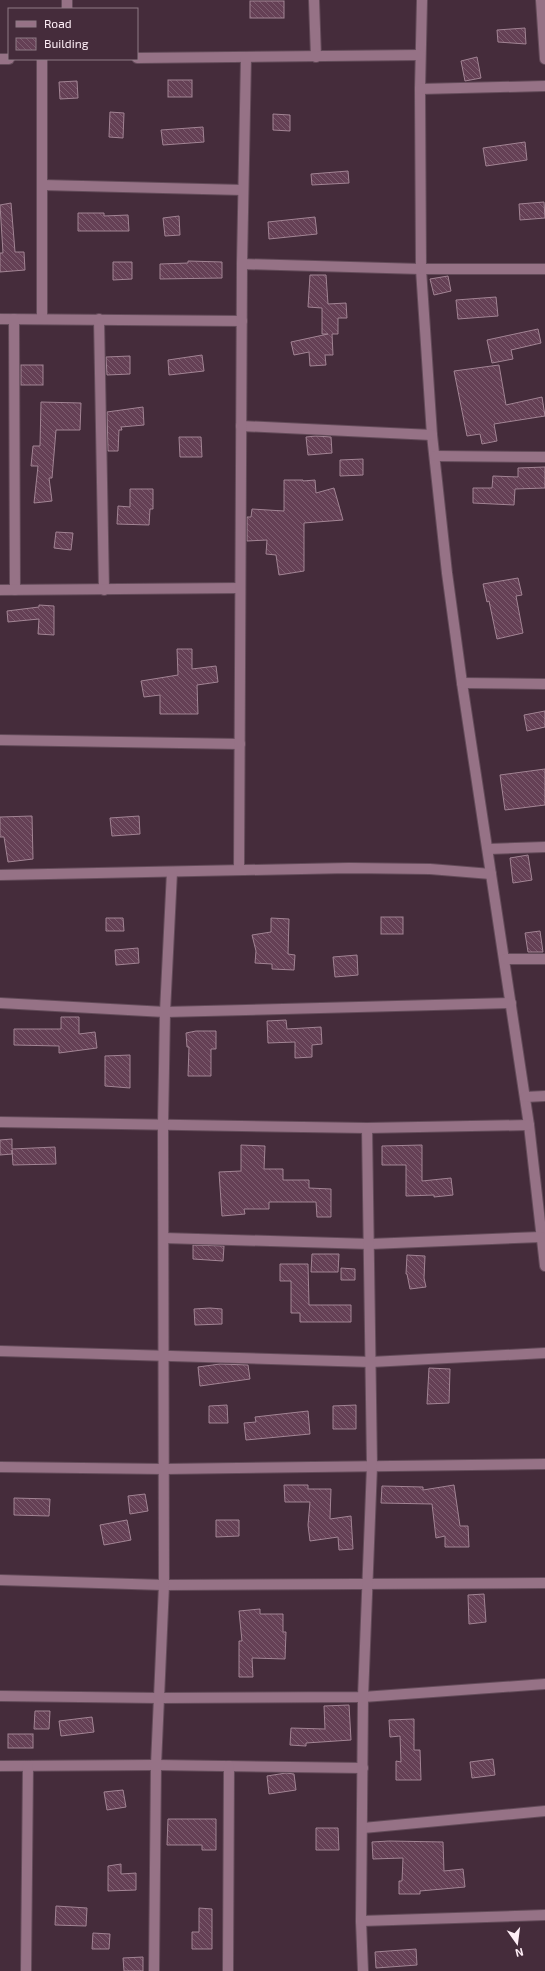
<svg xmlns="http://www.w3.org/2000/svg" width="545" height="1971" font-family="'Exo 2',sans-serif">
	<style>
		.building { fill: url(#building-back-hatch); stroke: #a28494 }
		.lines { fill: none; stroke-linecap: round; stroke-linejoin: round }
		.minor-casing { stroke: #634b59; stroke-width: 12 }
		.minor { stroke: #967286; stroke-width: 10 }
	</style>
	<defs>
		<pattern id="building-back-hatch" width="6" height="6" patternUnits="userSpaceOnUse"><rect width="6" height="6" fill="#654055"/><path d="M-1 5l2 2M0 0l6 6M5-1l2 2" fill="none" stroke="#7c5c6e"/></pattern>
	</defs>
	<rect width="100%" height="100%" fill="#452c3b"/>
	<g class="building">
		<rect x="250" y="1" width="34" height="17"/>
		<path d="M525,28L526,44L498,42L497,30Z"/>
		<path d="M477,57L481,78L465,81L461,61Z"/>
		<rect x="168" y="80" width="24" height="17"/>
		<path d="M77,81L78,98L60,99L59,82Z"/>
		<path d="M110,112L124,113L123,138L109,137Z"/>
		<path d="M273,114L290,115V131L273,130Z"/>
		<path d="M203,127L204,142L163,145L161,130Z"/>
		<path d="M525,142L527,160L486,166L483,148Z"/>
		<path d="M348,171L349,183L312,185L311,174Z"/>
		<path d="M544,202L545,218L520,220L519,204Z"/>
		<path d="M11,203L15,252H24L25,270L0,272V253H3L0,205Z"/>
		<path d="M78,213H104V216L128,215L129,231H78Z"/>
		<path d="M179,216L180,235L165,236L163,218Z"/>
		<path d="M315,217L317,234L269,239L268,222Z"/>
		<path d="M188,261L222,262V278L160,279V264L188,263Z"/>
		<path d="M113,262H132V279L113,280Z"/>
		<path d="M310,275H326L328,304L346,303L347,318H338V334H332L333,355H325L326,365L310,366L309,352L294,355L291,342L328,334H322V308L308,307Z"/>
		<path d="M448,276L451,291L434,295L430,279Z"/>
		<path d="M496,297L498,316L458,319L456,300Z"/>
		<path d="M538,329L541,343L511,350L513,359L492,363L487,340Z"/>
		<path d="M202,355L204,371L169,375L168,360Z"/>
		<path d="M130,356V374L107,375L106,357Z"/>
		<rect x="21" y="365" width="22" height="20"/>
		<path d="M499,365L506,405L542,397L545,416L494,424L497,441L482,444L480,434L467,436L454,371Z"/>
		<path d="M41,402L81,403L80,430H56L52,478H49L52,501L34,503L38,466H31L33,446H40Z"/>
		<path d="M143,407L144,425L121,427L122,430H119L118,451H108L107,412Z"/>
		<path d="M316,436L331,437L332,453L308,455L306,437Z"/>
		<path d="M179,437H201L202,457H180Z"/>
		<path d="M363,459V475L340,476V460Z"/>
		<path d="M545,467V488L515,489L514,505L473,503V488H492L493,476L518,477V468Z"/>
		<path d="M284,480H303V481L315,480L316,493L334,488L343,520L304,523V571L279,575L276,555L266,554L267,540L247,541V517H251L252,509L284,511Z"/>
		<path d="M130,489H153V509H150L149,525L117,524L118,506L130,507Z"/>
		<path d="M56,532L73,533L71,550L54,548Z"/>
		<path d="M518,578L522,595L516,596L523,633L497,639L489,601L487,602L483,584Z"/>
		<path d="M39,605L54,606V635L38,634L39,619L8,622L7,611L39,607Z"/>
		<path d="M177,649H192V669L216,666L218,682L197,685L198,714H160V695L144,697L141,681L178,675Z"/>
		<path d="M545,711V727L527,731L524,715Z"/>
		<path d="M545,769V805L505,810L500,775Z"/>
		<path d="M32,816L33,859L8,862L4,837H0V817Z"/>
		<path d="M139,816L140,834L112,836L110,818Z"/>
		<path d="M528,855L532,880L513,883L510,858Z"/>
		<rect x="381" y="917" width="22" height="17"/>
		<path d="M106,918H123L124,931H106Z"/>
		<path d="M271,918L289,919L288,954L295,955L294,970L272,969V964L255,963L256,951L252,935L271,932Z"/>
		<path d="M540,931L543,952H528L525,933Z"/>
		<path d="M138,948L139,963L116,965L115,950Z"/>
		<path d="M357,955L358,975L335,977L333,957Z"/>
		<path d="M61,1017H79V1034L95,1032L97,1048L59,1053V1046L14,1045V1029H61Z"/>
		<path d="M286,1020L287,1029L321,1027L322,1044L312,1045V1057L295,1058V1042L268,1043L267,1021Z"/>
		<path d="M196,1031H216V1049H211V1076H188L189,1047H187L186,1033Z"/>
		<path d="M130,1055V1088L105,1086V1056Z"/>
		<path d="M12,1139V1149L55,1147L56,1164L13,1165L12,1150V1154L0,1155V1140Z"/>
		<path d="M241,1145L265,1146L264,1169H283V1180H309V1188L331,1189V1217H317L316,1202H269V1209H244L245,1214L222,1216L219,1172L241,1171Z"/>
		<path d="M422,1145V1181L451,1178L453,1195L434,1197V1195L406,1196V1165H382V1146Z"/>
		<path d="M193,1245L224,1246L223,1261L193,1259Z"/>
		<path d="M312,1254H339L338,1272H311Z"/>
		<path d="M407,1255L425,1256L424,1278L426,1287L410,1289L407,1274H406Z"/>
		<path d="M280,1264H308L309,1305H351V1322H300V1313H291V1281H280Z"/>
		<path d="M341,1268L355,1269V1280H341Z"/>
		<path d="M210,1308L222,1309V1324L195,1325L194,1309Z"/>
		<path d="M220,1364L248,1365L250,1379L200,1386L198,1367Z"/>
		<path d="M429,1368L450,1369L449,1403L427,1404Z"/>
		<path d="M227,1405L228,1423H209V1406Z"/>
		<path d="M356,1405V1429H333V1406Z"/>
		<path d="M308,1411L310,1434L246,1440L244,1423L256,1422L255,1417Z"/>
		<path d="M284,1485H308V1489H331L330,1519L351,1516L353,1549L339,1550L338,1537L310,1541L308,1525L310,1502H285Z"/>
		<path d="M454,1485L460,1526H468L469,1547H445V1536L436,1538L432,1504L381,1503L382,1486L423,1487V1490Z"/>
		<path d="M145,1494L148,1511L130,1514L128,1496Z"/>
		<path d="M14,1498L50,1499L49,1516L14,1515Z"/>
		<path d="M127,1520L131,1540L104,1545L100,1525Z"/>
		<path d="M216,1520H239V1536L216,1537Z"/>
		<path d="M484,1594L486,1622L469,1624L468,1595Z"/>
		<path d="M260,1609V1614H283V1632H286L285,1659L252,1658L253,1677H239V1641H242L239,1611Z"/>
		<path d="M349,1705L351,1740L306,1743V1746L290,1745L291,1728L325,1729L324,1706Z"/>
		<path d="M35,1711H50L49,1729H34Z"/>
		<path d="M92,1717L94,1732L61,1736L59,1721Z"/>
		<path d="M414,1719V1750H420L421,1780H396V1761L401,1762L400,1736L390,1737L389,1720Z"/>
		<rect x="8" y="1734" width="25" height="14"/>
		<path d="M493,1759L495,1775L472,1778L470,1762Z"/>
		<path d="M286,1773L294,1774L296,1790L269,1794L267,1776Z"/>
		<path d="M123,1790L126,1807L107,1810L104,1792Z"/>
		<path d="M168,1819H216V1850H202V1845H167Z"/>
		<path d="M316,1828H338L339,1850H316Z"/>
		<path d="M389,1841L443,1842L444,1871L463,1869L465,1887L420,1891V1894H399V1881H402L403,1858L373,1859L372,1842Z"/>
		<path d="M121,1864V1874L136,1873V1890L108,1891V1866Z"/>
		<path d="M56,1906L87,1908L86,1926L55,1925Z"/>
		<path d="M199,1908L212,1909V1949H192V1932H199Z"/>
		<path d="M93,1933L110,1934L109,1949H92Z"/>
		<path d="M416,1949L417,1965L376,1968L375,1952Z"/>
		<path d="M143,1957V1971H124L123,1958Z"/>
	</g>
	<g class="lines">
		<defs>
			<g id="minor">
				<path d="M67,0V9"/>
				<path d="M314,0L316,57"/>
				<path d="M422,0L420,89L421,269L432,435L447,573L462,683L529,1125L545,1266"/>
				<path d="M541,0L545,59"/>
				<path d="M137,58L420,55"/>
				<path d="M0,59H9"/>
				<path d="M420,89L545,86"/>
				<path d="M42,185L243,190"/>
				<path d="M242,264L421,269H545"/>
				<path d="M42,318V59"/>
				<path d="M0,319L242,321"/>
				<path d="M14,319L15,590"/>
				<path d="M99,319L104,590"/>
				<path d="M241,426L432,435"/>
				<path d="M435,456L545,457"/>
				<path d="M0,590L240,588"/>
				<path d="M462,683L545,684"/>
				<path d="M0,740L240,744"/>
				<path d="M488,849L545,847"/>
				<path d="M239,870L242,264L246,57"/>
				<path d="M0,875L349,868L430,869L491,874"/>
				<path d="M505,959H545"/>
				<path d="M0,1003L165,1012L511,1003"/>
				<path d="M525,1097L545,1096"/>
				<path d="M0,1122L367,1128L529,1125"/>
				<path d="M164,1238L370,1244L541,1237"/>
				<path d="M0,1351L371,1362L545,1353"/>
				<path d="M0,1467L164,1469L545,1464"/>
				<path d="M0,1580L164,1585L545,1583"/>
				<path d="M0,1696L159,1698L363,1697L545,1684"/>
				<path d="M0,1766L156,1765L363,1768"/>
				<path d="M363,1828L545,1811"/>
				<path d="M361,1921L545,1915"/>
				<path d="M26,1971L28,1766"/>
				<path d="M154,1971L156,1765L164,1585L163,1125L165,1012L172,872"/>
				<path d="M228,1971L229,1766"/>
				<path d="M363,1971L361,1921L363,1697L372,1466L367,1128"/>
			</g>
		</defs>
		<use href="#minor" class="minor-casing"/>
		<use href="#minor" class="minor"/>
	</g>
	<rect x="8" y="8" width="130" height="52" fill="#452c3b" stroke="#8f7a86"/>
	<rect x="16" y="21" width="20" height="6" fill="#967286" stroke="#8f7a86"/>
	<text x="44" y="28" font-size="12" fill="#feeef6">Road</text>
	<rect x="16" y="38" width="20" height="12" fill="url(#building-back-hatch)" stroke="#8f7a86"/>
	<text x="44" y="48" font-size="12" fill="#feeef6">Building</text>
	<g transform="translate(517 1943) rotate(166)" stroke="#452c3b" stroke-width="3" paint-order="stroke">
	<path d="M0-3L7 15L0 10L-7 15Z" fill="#feeef6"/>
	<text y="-6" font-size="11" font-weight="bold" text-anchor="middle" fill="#feeef6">N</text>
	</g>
</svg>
